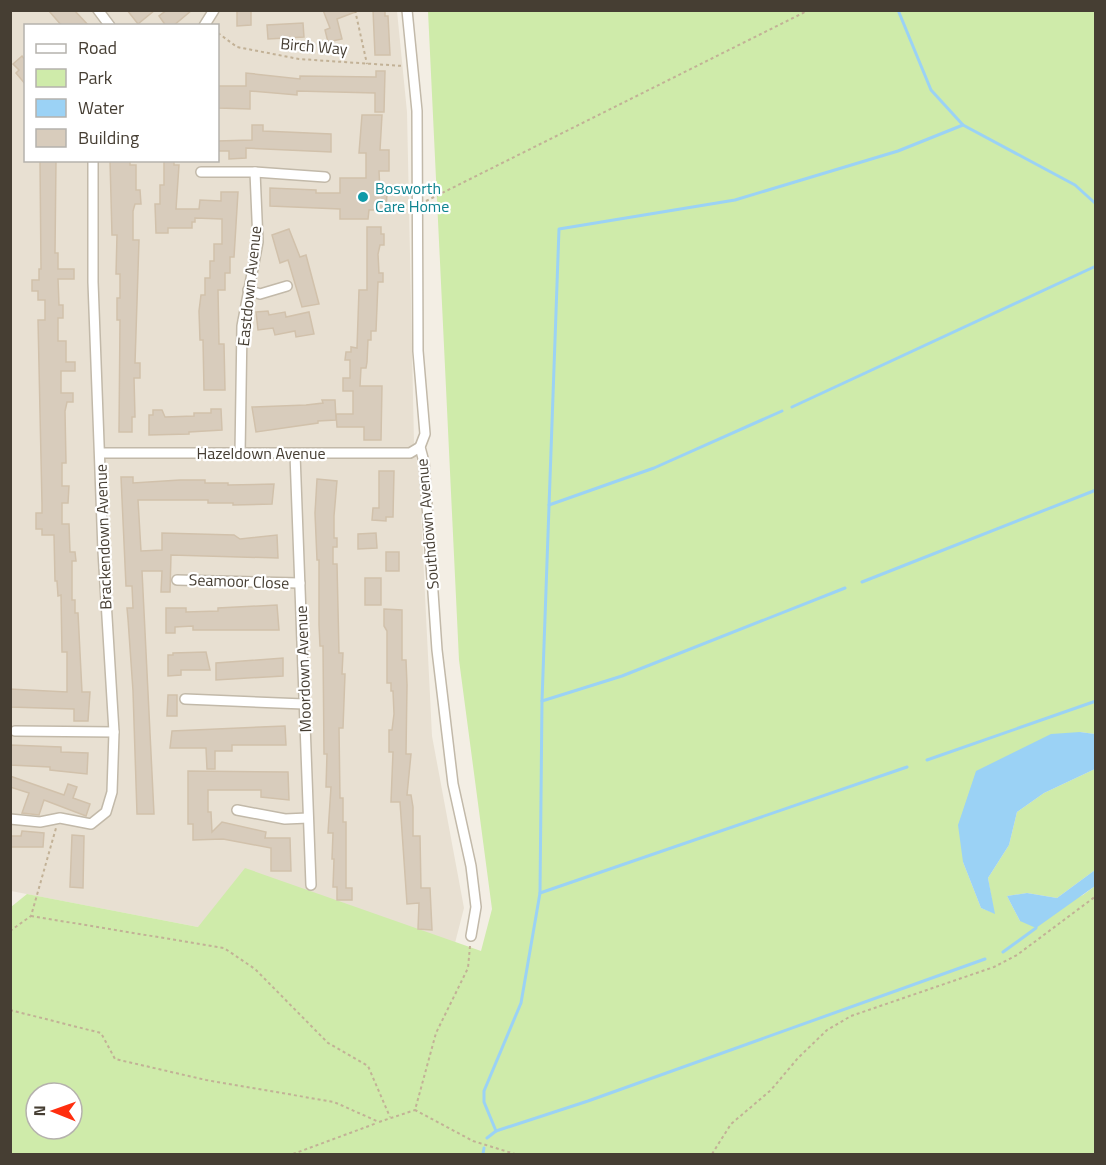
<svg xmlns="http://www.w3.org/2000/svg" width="1106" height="1165" font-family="'Titillium Web',sans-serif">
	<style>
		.residential { fill: #e8e0d2; fill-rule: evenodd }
		.green { fill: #cfebaa; fill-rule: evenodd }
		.water { fill: #9bd2f5 }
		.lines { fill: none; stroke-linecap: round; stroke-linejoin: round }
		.stream { stroke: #9bd2f5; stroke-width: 3 }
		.building { fill: #d8ccbc; stroke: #d1c1ab; stroke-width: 1.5 }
		.minor-casing { stroke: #c2b9a9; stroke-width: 12 }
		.path { stroke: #c2b196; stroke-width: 2; stroke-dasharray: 3 3; stroke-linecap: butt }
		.minor { stroke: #fff; stroke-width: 9 }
		.culture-dot { fill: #0f9aa8; stroke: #fff; stroke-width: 2 }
		.labels { text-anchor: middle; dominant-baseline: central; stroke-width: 4.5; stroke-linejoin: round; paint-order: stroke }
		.street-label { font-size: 16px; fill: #463e33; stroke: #fff }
		.culture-label { font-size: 16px; fill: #0d838f; stroke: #fff; text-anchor: start }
	</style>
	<rect width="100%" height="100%" fill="#f3eee4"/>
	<path class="residential" d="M10,11H397L407,112L414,443L419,474L432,736L464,908L455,943L198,927L11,891ZM26,26H218V160H26Z"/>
	<path class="green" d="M428,11H1095V734L1080,732L963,862L981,908L994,913L988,878L1009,845L1017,812L1044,793L1095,769V870L1057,898L1027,893L1007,896L1020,921L1083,895L1095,886V1154H11V907L27,894L198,927L245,868L481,951L492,909L459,660ZM36,1093H72V1129H36Z"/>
	<g class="water">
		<path d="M1080,732L1095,734V769L1044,793L1017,812L1009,845L988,878L995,914L981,908L963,862L958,825L976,771L1051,734Z"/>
		<path d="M1095,870V886L1036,928L1020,921L1007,896L1027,893L1057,898Z"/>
	</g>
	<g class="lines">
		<g class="stream">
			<path d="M898,10L931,90L963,125L1075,185L1096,204"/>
			<path d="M792,407L1096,266"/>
			<path d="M549,505L654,468L782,411"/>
			<path d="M862,582L1096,490"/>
			<path d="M542,701L622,676L845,588"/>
			<path d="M927,760L1096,701"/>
			<path d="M540,893L907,767"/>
			<path d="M1003,952L1036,928"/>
			<path d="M496,1131L484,1102V1091L521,1003L540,893L542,701L559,229L735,200L898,151L963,125"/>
			<path d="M487,1138L496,1131L588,1101L985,959"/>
			<path d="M483,1154L484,1148"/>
		</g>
	</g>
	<g class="building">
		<path d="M127,10H155L138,24Z"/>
		<path d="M167,10H192L173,26H166L159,16Z"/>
		<path d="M237,10H251V25L237,26Z"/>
		<path d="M323,10H358V11L337,19L342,39L328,42L325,30L330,28Z"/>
		<path d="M373,10H385V16H388L390,55H375Z"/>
		<path d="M49,11H75L89,26H62Z"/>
		<path d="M303,23L304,37L268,39L267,25Z"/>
		<path d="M22,56L26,61V85L16,73L19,70L13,64Z"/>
		<path d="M376,71H385L384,112H375V93L297,91V95L250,91V109L218,108V86H246V73L300,79V76L376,77Z"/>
		<path d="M362,115H382L380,150H389V171H379L380,193H387L386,210H369L368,219H340V209L270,206V188L316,190V193H340V178H366V153H359Z"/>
		<path d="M252,125H263V131L331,134V152L246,148V158L229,159V151H218V141L252,140Z"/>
		<path d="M40,160H56L55,253H58V269H74V279H58L59,305H63V318H58V341H66V362H75V371H61V393H73V402H67L65,411L66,463H62V486H69L68,503H62V524H69L70,552H75L76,561H72V600H75V613H78L82,692H90L88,721H74V709L10,707V689L67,692V652H62L61,595L58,596L57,581H55L54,535H42V529H36V513H42V504L38,320H45V300H38V291H32V280H39V269H41Z"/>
		<path d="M110,160H130V165H136V190H140L141,204H135L133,211V240H139L135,363H140V378H134L135,417H132V432H119L120,320H117V298H120V274H116L117,235H112Z"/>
		<path d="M164,160H174V165H179L176,209H199L200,200L221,201V192H238L234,257H230V273H225V290H218L219,344H224L225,390H204L203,340H200L199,311L201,295H205V278H210V261H214V244H222V219L195,218V222H192V228H168V233H156L155,204H160V185H164Z"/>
		<path d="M367,227H381V234H384V245H380L378,254L379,273H383V282H378L376,331H371V340H368L367,362L366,368H361L360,386H382L381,440H364V427H337L336,414H353V391H343V378H350V360H345L346,352H351V347L357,348L359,290H367Z"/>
		<path d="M289,229L300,257L306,255L319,304L302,307L288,260L280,263L272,235Z"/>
		<path d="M268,311L269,315L285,312L286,317L309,312L314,334L296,337L295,331L275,335L273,328L258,330L256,312Z"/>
		<path d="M322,400H335L336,420L318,421V423L256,432L252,407L306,405L323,403Z"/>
		<path d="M211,409H221L222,430L189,432V434L149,435V415H153V410H162L165,417L194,416V413H211Z"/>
		<path d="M379,471H394L393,517H386V521L372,520L373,508H379Z"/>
		<path d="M121,477H133V483L180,480H205V483H228V485L274,484L272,504L233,505V503H208V500H138L141,551L162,550V533L234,535L240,539L277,535L278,558L171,555L170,592H161L162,571H142L154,814H137L133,691L128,619L127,608H133L132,586H126Z"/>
		<path d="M317,479L337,481L334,516V538H337V547H333V564H337L339,653H343L342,674H345L343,728H339L340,798H343V822H346V888H352V900H337V887H333L334,859H332L333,833H328L331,787H326L327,754H324L323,646H320L319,625V560H317L315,513Z"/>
		<path d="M376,533L377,548L358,549V534Z"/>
		<rect x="386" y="552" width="13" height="19"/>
		<rect x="365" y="578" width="16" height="27"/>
		<path d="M277,605L279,630H193V626L175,627V633H166V608H186V612L218,611V608Z"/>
		<path d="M384,609L402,610V660H406L407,685L406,754H411L407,795H411L413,807V836H420L421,888H430L432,930L418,929L419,903L407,904L400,802H391L393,752H389V730H392L394,714L393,691H391V683H387V631L384,626Z"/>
		<path d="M206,652L210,670H181V675L168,676V655H173V653Z"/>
		<path d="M283,658V676L216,680V663Z"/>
		<path d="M168,695H177V716H167Z"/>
		<path d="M285,726L286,745H232V751H215V769H207L206,748H170L172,731Z"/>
		<path d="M10,745L61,747V752L88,753L87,774L50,770V767L10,765Z"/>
		<path d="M188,771L288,772L289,800L261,797V790H208V812H211L212,832L222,822L266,832L265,838H290L291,871H271V848L223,839L193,840V824H188Z"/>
		<path d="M10,776L64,795L68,784L77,787L73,798L90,804L86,816L44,800L39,815L22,813L29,793L10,787Z"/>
		<path d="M22,831L44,833L43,847H10V836H21Z"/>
		<path d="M72,835L84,836L83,888L70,887Z"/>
	</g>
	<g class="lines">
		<defs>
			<g id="minor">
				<path d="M98,10L110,26"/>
				<path d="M407,10L417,111L418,351L425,434L420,447L424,462L437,650L453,784L471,866L476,907L471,936"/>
				<path d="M204,26L214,10"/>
				<path d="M201,172H255L258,242L242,326L240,454"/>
				<path d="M255,172L325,177"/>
				<path d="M248,290L260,294L287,286"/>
				<path d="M100,453H410L420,447"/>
				<path d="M295,454L311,885"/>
				<path d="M177,580L300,583"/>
				<path d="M185,699L304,704"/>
				<path d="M15,731L114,732"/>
				<path d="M237,810L285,819L308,818"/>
				<path d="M10,819L40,822L60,818L91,824L106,812L112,792L114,732L103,551L93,282V160"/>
			</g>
		</defs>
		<use href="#minor" class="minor-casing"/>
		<g class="path">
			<path d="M355,10L367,64"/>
			<path d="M218,33L237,47L299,59L403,66"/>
			<path d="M426,201L809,10"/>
			<path d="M31,916L224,948L255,969L328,1043L368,1066L390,1117"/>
			<path d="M10,931L31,916L56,828"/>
			<path d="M470,946L468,968L436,1033L415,1110L473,1141L515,1154"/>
			<path d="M10,1010L101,1033L115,1059L206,1080L334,1102L379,1122L415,1110"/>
			<path d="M293,1154L377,1123"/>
			<path d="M712,1154L731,1124L771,1090L798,1058L827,1030L851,1016L994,967L1017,955L1096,896"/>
		</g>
		<use href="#minor" class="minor"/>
	</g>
	<circle class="culture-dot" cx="363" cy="197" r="6"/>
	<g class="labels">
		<g class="street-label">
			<text transform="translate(314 46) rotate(5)">Birch Way</text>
			<text transform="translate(249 286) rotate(-84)">Eastdown Avenue</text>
			<text x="261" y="453">Hazeldown Avenue</text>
			<text transform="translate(427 524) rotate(-95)">Southdown Avenue</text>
			<text transform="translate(103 537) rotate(-92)">Brackendown Avenue</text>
			<text transform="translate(239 581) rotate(2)">Seamoor Close</text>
			<text transform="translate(303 669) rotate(-92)">Moordown Avenue</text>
		</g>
		<g class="culture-label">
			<text x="375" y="188">Bosworth<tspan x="375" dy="18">Care Home</tspan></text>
		</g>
	</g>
	<rect width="1106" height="1165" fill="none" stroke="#463e33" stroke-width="24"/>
	<rect x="24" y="24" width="195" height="138" fill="#ffffff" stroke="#b5b2ad" stroke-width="1.5"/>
	<rect x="36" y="44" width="30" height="9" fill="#ffffff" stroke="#b5b2ad" stroke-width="1.5"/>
	<text x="78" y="54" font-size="18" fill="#463e33">Road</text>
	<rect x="36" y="69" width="30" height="18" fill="#cfebaa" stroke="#b5b2ad" stroke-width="1.5"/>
	<text x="78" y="84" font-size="18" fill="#463e33">Park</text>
	<rect x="36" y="99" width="30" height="18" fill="#9bd2f5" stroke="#b5b2ad" stroke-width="1.5"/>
	<text x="78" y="114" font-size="18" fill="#463e33">Water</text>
	<rect x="36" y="129" width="30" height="18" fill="#d8ccbc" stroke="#b5b2ad" stroke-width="1.5"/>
	<text x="78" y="144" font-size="18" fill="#463e33">Building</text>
	<g transform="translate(54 1111) rotate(271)"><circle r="28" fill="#ffffff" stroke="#b5b2ad" stroke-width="1.5"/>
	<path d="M0-4.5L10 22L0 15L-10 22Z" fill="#ff2e0f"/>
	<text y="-9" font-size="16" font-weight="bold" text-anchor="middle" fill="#463e33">N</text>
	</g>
</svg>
